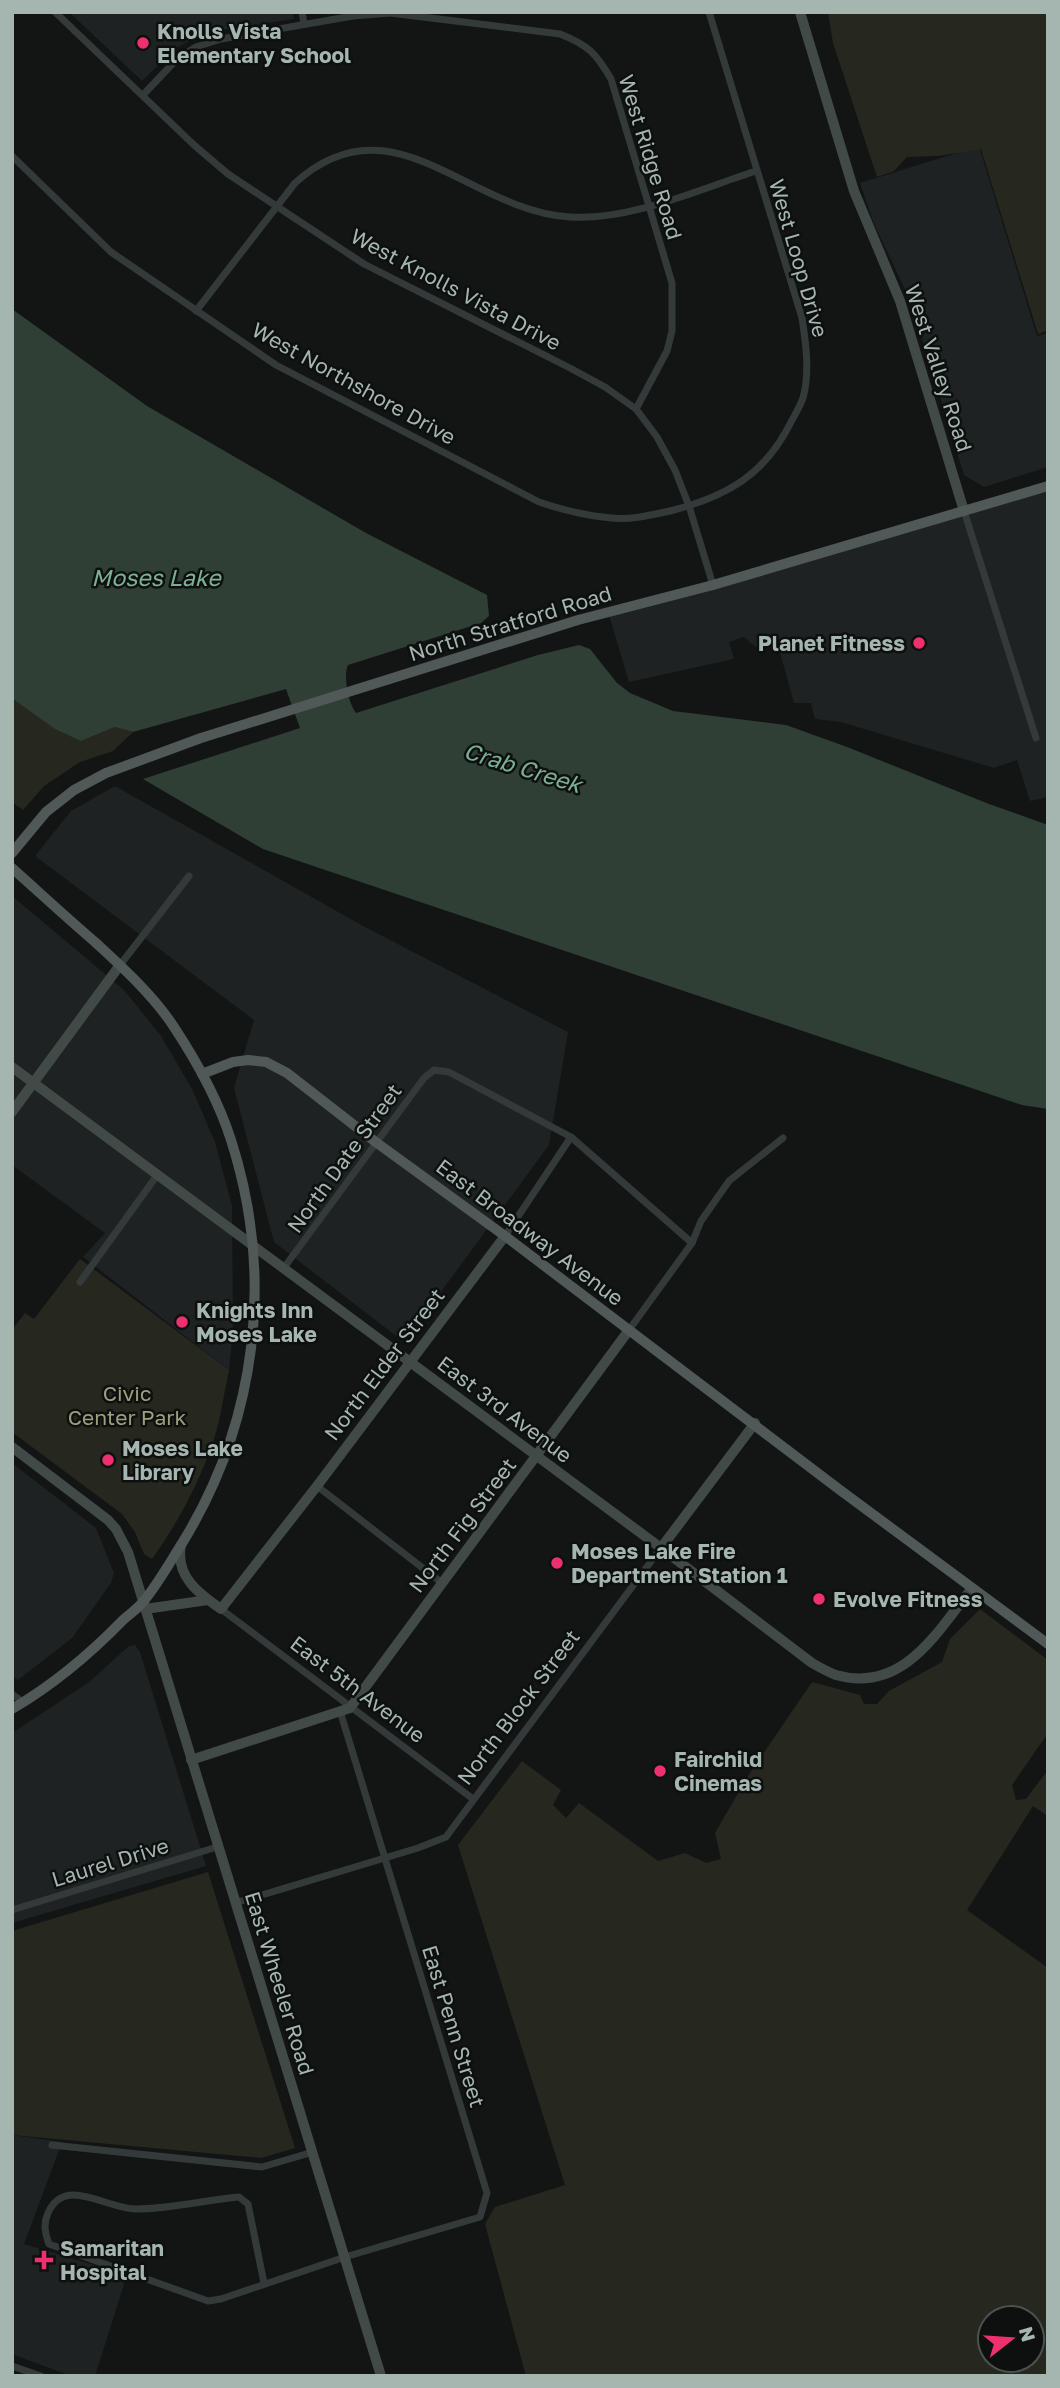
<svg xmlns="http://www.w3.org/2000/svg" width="1060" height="2388" font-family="'Golos Text',sans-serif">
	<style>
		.built { fill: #1f2222 }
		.green { fill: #26281f; fill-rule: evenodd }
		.water { fill: #2f3f36 }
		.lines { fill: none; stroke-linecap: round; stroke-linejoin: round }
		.street { stroke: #343a39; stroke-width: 7 }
		.secondary { stroke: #424a48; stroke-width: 10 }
		.primary { stroke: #505957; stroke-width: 10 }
		.poi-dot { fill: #ee316e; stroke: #0e1010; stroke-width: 2.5 }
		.labels { text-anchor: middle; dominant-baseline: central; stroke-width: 5; stroke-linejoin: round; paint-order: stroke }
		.poi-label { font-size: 21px; font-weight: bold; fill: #a5b5b0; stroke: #0e1010; text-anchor: start }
		.street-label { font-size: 21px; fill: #a5b5b0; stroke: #0e1010 }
		.park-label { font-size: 21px; fill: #9da07c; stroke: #0e1010 }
		.water-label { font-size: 23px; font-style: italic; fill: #7cb095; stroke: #0e1010 }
	</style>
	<rect width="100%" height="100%" fill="#131515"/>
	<g class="built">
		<path d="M69,12H293L294,19L214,31L195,38L176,48L142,81Z"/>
		<path d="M979,146L1037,336L1048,333V467L984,487L964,475L911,302L874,224L860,183Z"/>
		<path d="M1048,486V797L1030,801L1017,760L994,768L841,722L815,719L811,703H794L777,642L757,648L744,637L729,642L734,659L629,682L608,612Z"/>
		<path d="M115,786L363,926L568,1032L549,1145L404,1342L274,1242L234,1088L254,1020L35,856L71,811Z"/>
		<path d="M12,896L124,990L161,1036L192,1089L215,1142L232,1206L233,1331L229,1370L83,1257L105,1233L12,1165Z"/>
		<path d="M12,1463L96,1528L114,1573L111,1583L72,1638L18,1680L12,1676Z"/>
		<path d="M135,1645L140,1652L206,1866L12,1923V1733L88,1683L129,1646Z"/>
		<path d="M12,2135L62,2142L24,2244L127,2275L95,2376H71L12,2354Z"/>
	</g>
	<g class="green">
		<path d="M828,12H1048V330L1038,334L981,149L938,156L907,157L894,171L877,177L833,43Z"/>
		<path d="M12,697L81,741L115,727L133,732L113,751L80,762L44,786L23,810L12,802Z"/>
		<path d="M80,1259L229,1370C224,1393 221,1417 214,1439C200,1481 178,1523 152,1559L144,1554L135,1532L122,1514L12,1432V1330L25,1313L34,1319Z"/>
		<path d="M980,1609L1048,1660V1733L1012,1785L1016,1800L1026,1799L1048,1770V1816L1033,1806L967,1910L1048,1968V2376H526L485,2224L495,2207L565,2185L458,1845L522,1761L561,1790L553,1805L566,1818L579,1803L658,1861L685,1853L706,1863L721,1859L715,1833L748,1776L812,1682L860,1695L864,1704H877L889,1691L942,1662L950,1639ZM1032,2318V2360H990V2318Z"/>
		<path d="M208,1872L295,2148L261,2158L12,2135V1931Z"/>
	</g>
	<path class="water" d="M12,309L147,406L366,533L487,595L489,616L481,623L348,665C343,676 348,703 356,713L538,655L579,645L590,649L617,683L630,693L673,711L786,725L847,747L989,804L1048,825V1109L1022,1105L263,849L143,779L300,728L286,689L133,732L115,727L81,741L55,729L16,701L12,697Z"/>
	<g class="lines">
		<g class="street">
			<path d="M55,12L194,145L228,174L364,264L570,368L605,387L636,409L657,437L675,470L689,506L713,585"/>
			<path d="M302,12L304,24"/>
			<path d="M143,95L177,59L196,47L221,39L353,16L390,13L560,34C588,45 596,53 611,79L672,283V331L667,351L636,409"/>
			<path d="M12,156L111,252L276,365L539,502C563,510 586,516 612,518C631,520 651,515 670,511C726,497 765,475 791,422C795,415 800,406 803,398C810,373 806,344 802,318L709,12"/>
			<path d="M196,311L295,183C392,95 468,211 570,217C630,221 700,189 756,171"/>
			<path d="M964,511L1036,738"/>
			<path d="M120,965L189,876"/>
			<path d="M505,1236L571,1137"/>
			<path d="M283,1269L424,1078L434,1070L449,1072L571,1137L692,1243"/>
			<path d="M80,1282L158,1174"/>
			<path d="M629,1330L692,1243L701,1221L729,1181L783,1138"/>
			<path d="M317,1486L442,1583"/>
			<path d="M221,1609L473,1799"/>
			<path d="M12,1694L23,1702"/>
			<path d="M235,1903L418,1848L446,1837L661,1548"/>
			<path d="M12,1910L217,1847"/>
			<path d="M52,2145L262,2167L313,2152"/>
			<path d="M264,2283L248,2204L239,2197C205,2200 170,2209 136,2209C106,2209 65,2175 48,2213C43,2224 45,2233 49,2244L208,2301L221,2299L345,2257L480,2217L487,2193L340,1711"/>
			<path d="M12,2366L41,2376"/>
		</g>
		<g class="secondary">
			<path d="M800,12L854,191L900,301L964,511"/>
			<path d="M12,1067L661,1548L812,1663C819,1667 828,1672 836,1675C903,1694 937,1632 972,1588"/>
			<path d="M12,1112L120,965"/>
			<path d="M12,1447L108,1520L116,1529L128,1552L381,2376"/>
			<path d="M181,1545C175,1576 198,1593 221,1609L317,1486L505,1236"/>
			<path d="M661,1548L755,1423"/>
			<path d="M145,1609L208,1600"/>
			<path d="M191,1760L350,1708L629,1330"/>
		</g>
		<g class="primary">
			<path d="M12,853L46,812L74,790L106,773L201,738L578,620L713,585L1048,486"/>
			<path d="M12,868C40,893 67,918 95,942C123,968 153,995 174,1027C197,1062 218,1099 231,1140C275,1277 257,1423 181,1545C169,1564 157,1585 143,1602C137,1609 130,1614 123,1620C90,1654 53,1685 12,1709"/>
			<path d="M202,1074L233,1062L248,1060L266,1062L287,1073L377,1143L505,1236L840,1490L1048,1644"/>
		</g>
	</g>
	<g class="poi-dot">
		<circle cx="143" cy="43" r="7"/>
		<circle cx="919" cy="643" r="7"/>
		<circle cx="182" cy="1322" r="7"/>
		<circle cx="108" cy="1460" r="7"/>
		<circle cx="557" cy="1563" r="7"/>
		<circle cx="819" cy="1599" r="7"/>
		<circle cx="660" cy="1771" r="7"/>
		<path d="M40.5 2249.5h7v7h7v7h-7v7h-7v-7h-7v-7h7z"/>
	</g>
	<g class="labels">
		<g class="poi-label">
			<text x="157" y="31">Knolls Vista<tspan x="157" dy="24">Elementary School</tspan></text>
			<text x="905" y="643" text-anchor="end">Planet Fitness</text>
			<text x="196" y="1310">Knights Inn<tspan x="196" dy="24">Moses Lake</tspan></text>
			<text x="122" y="1448">Moses Lake<tspan x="122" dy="24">Library</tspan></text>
			<text x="571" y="1551">Moses Lake Fire<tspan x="571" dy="24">Department Station 1</tspan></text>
			<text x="833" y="1599">Evolve Fitness</text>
			<text x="674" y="1759">Fairchild<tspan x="674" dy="24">Cinemas</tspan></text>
			<text x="60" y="2248">Samaritan<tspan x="60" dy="24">Hospital</tspan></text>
		</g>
		<g class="street-label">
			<text transform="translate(651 157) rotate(73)">West Ridge Road</text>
			<text transform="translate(799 258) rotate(74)">West Loop Drive</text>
			<text transform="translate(456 289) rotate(28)">West Knolls Vista Drive</text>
			<text transform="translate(939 368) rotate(72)">West Valley Road</text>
			<text transform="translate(354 383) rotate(29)">West Northshore Drive</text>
			<text transform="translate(510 623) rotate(-17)">North Stratford Road</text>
			<text transform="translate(344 1158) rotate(-54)">North Date Street</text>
			<text transform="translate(530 1232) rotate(37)">East Broadway Avenue</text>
			<text transform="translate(384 1364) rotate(-53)">North Elder Street</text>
			<text transform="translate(505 1409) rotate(37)">East 3rd Avenue</text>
			<text transform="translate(462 1525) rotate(-53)">North Fig Street</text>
			<text transform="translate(358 1689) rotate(37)">East 5th Avenue</text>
			<text transform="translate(518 1707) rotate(-53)">North Block Street</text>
			<text transform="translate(110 1862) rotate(-17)">Laurel Drive</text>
			<text transform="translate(280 1983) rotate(73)">East Wheeler Road</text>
			<text transform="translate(454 2026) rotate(73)">East Penn Street</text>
		</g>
		<g class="park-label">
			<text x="127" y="1393">Civic<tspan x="127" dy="24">Center Park</tspan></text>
		</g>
		<g class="water-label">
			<text x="156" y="577">Moses Lake</text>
			<text transform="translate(523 767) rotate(17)">Crab Creek</text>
		</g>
	</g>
	<rect width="1060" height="2388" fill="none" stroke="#a5b5b0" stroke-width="28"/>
	<g transform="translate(1011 2339) rotate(73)"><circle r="33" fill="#0e1010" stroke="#4a5250" stroke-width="2"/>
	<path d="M0-5L12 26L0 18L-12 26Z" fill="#ee316e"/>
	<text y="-10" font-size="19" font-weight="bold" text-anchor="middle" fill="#a5b5b0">N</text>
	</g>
</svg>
